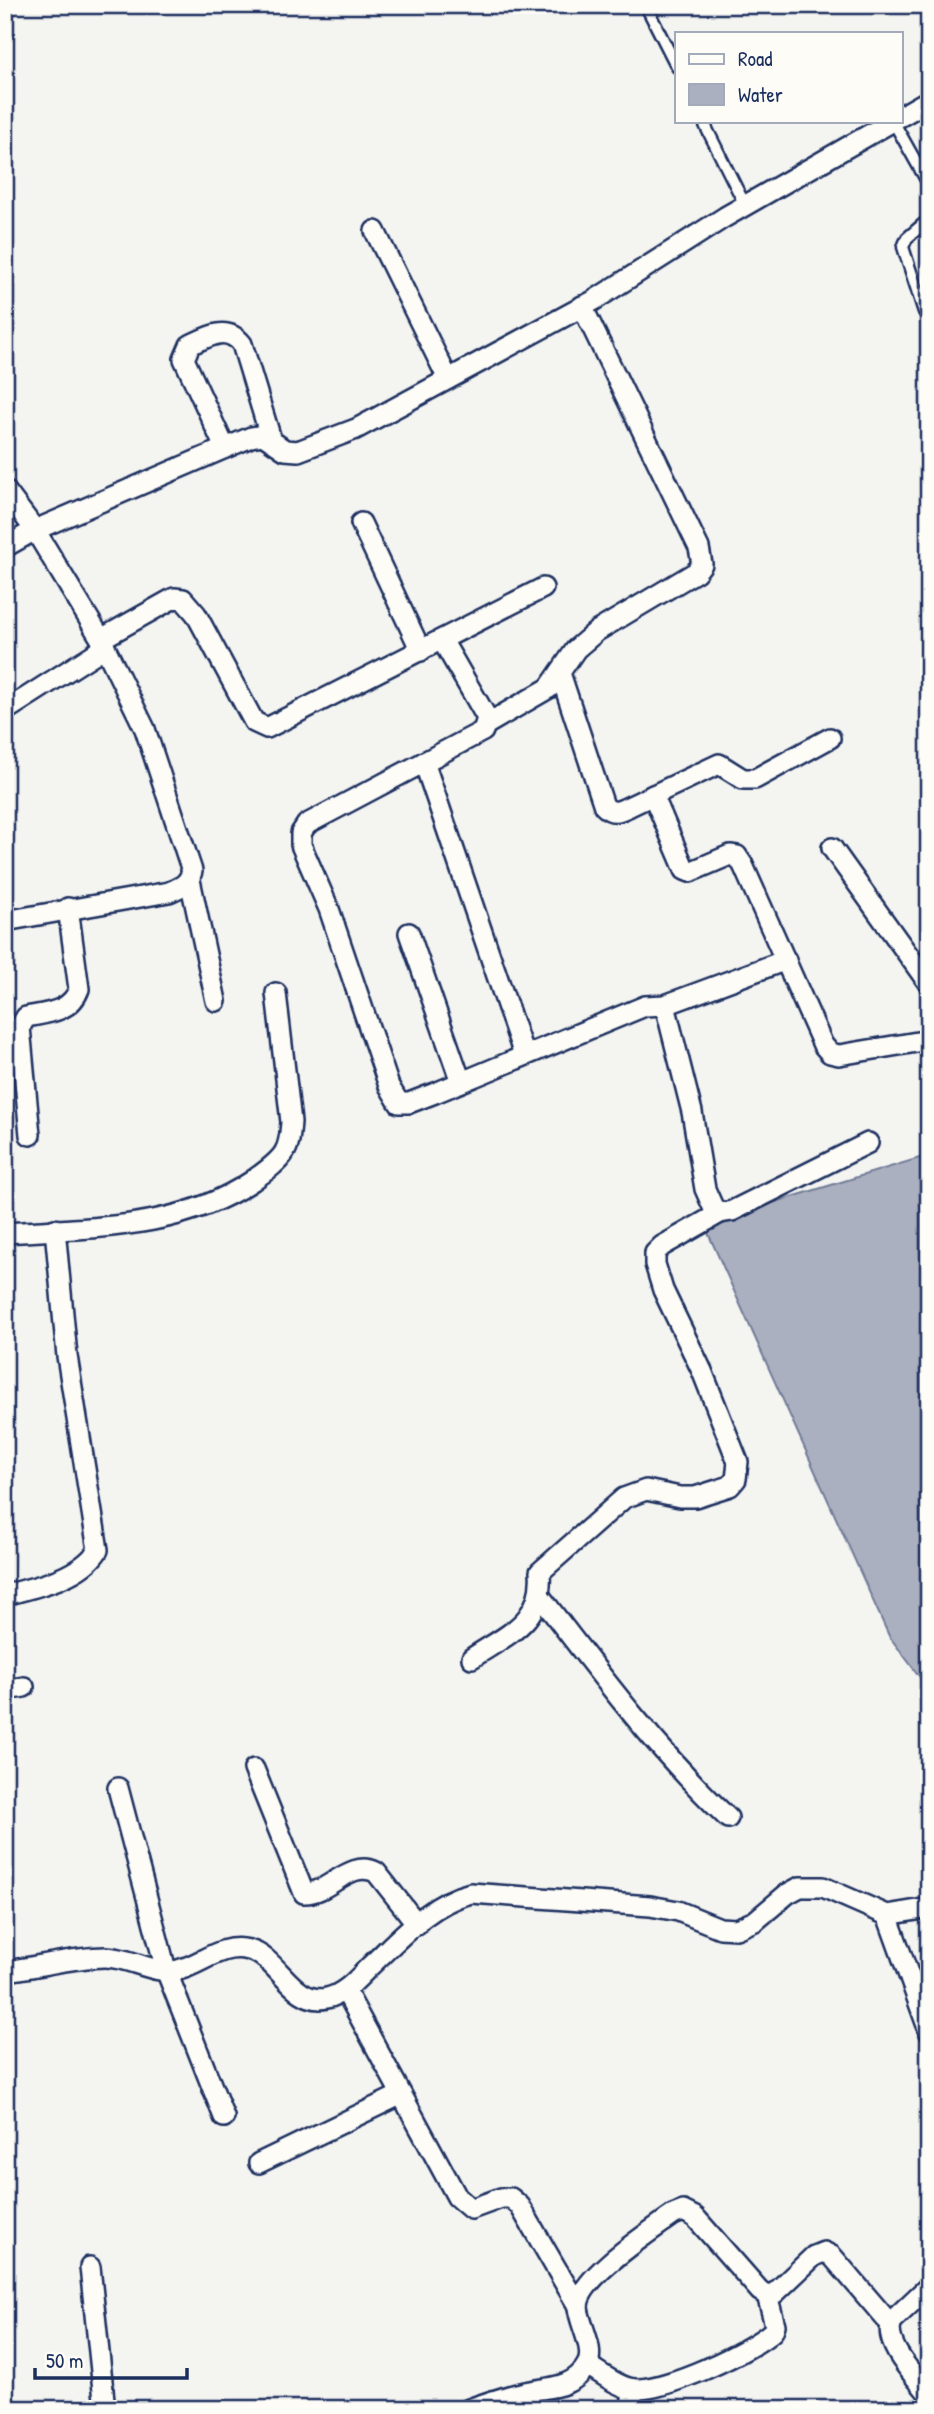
<svg xmlns="http://www.w3.org/2000/svg" width="934" height="2414" font-family="'Patrick Hand',sans-serif">
	<style>
		.water { fill: #aab0bf; stroke: #717c98; stroke-width: 2 }
		.lines { fill: none; stroke-linecap: round; stroke-linejoin: round }
		.lane-casing { stroke: #1b2f5e; stroke-width: 15 }
		.street-casing { stroke: #1b2f5e; stroke-width: 24 }
		.lane { stroke: #fdfcf7; stroke-width: 10 }
		.street { stroke: #fdfcf7; stroke-width: 19 }
	</style>
	<rect width="100%" height="100%" fill="#f4f4f1"/>
	<filter id="ink" filterUnits="userSpaceOnUse"><feTurbulence type="fractalNoise" baseFrequency=".0143" numOctaves="2"/><feDisplacementMap in="SourceGraphic" scale="14" xChannelSelector="R" yChannelSelector="G"/><feConvolveMatrix kernelMatrix="1 2 1 2 8 2 1 2 1" color-interpolation-filters="sRGB"/></filter>
	<g filter="url(#ink)">
		<path class="water" d="M929,1155V1689L889,1636L704,1224Z"/>
		<g class="lines">
			<defs>
				<g id="lane">
					<path d="M649,12L677,67"/>
					<path d="M703,121L745,205"/>
					<path d="M893,121L929,185"/>
					<path d="M924,312L903,247L907,238L929,219"/>
				</g>
				<g id="street">
					<path d="M901,116L929,100"/>
					<path d="M375,231L448,379"/>
					<path d="M225,448L184,359L190,345C209,336 227,325 242,344L271,439"/>
					<path d="M5,490L35,530L101,639L145,729L192,871C189,884 181,887 169,892L5,921"/>
					<path d="M361,523L421,651"/>
					<path d="M5,547L35,530L251,437L263,435L285,450L298,451L356,429L593,301L725,217L893,121"/>
					<path d="M101,639L174,598L183,599L196,614L254,722L267,728L543,588"/>
					<path d="M442,640L487,718L483,731L307,824L301,833V845L329,909L389,1086L399,1103H409L435,1093L645,1006L665,1005L692,1112L705,1189L713,1207L720,1213L732,1211L868,1143"/>
					<path d="M560,673L604,806C613,815 620,811 630,806L719,764L743,779H755L830,738"/>
					<path d="M5,711L105,647"/>
					<path d="M487,724L549,688L576,649L597,631L696,572L702,564L699,548L582,306"/>
					<path d="M424,762L524,1055"/>
					<path d="M653,795L685,870L690,872L730,855L737,856L743,865L823,1045L830,1053L839,1055L929,1040"/>
					<path d="M832,848L929,984"/>
					<path d="M190,880L216,1001"/>
					<path d="M409,933L461,1082"/>
					<path d="M665,1005L786,960"/>
					<path d="M30,1135L20,1027L26,1017C47,1013 71,1012 79,989L68,908"/>
					<path d="M5,1233C90,1227 178,1231 252,1181C263,1173 277,1164 284,1153C290,1144 290,1133 291,1122L276,993"/>
					<path d="M5,1595C36,1587 80,1578 98,1550L67,1356L55,1229"/>
					<path d="M540,1596C599,1673 658,1752 728,1818"/>
					<path d="M472,1658C508,1634 544,1621 540,1572L624,1498L646,1490L680,1497H695L730,1486L736,1479L738,1462L702,1371L663,1290L655,1264V1253L662,1246L720,1213"/>
					<path d="M5,1690L24,1687"/>
					<path d="M254,1769L304,1893C330,1894 349,1859 376,1872L417,1924"/>
					<path d="M118,1788L166,1970L224,2117"/>
					<path d="M887,1915L929,2031"/>
					<path d="M5,1971C38,1967 73,1957 105,1957C130,1957 154,1975 178,1970C203,1964 220,1943 249,1950C278,1957 293,2006 327,1998C345,1994 357,1979 369,1967C399,1939 430,1903 471,1893L650,1906L678,1911L720,1928L736,1929L755,1921L787,1894L800,1887H823L887,1915L929,1908"/>
					<path d="M345,1990L457,2197L471,2209L501,2198H511L520,2206L578,2306"/>
					<path d="M259,2163L400,2095"/>
					<path d="M90,2267L105,2409"/>
					<path d="M892,2321C882,2344 916,2377 929,2394"/>
					<path d="M587,2365C601,2373 619,2388 635,2389C665,2391 752,2351 773,2331L775,2325L767,2295"/>
					<path d="M469,2409C486,2403 503,2397 521,2393C544,2387 573,2390 587,2365C596,2349 579,2324 578,2307C578,2278 650,2232 673,2215L683,2211L695,2217L760,2291L767,2295L775,2293L814,2256L824,2252L832,2256L886,2319L892,2321L929,2286"/>
					<path d="M631,2409L633,2389"/>
				</g>
			</defs>
			<use href="#lane" class="lane-casing"/>
			<use href="#street" class="street-casing"/>
			<use href="#lane" class="lane"/>
			<use href="#street" class="street"/>
		</g>
	</g>
	<rect width="934" height="2414" fill="none" stroke="#fdfcf7" stroke-width="28"/>
	<rect x="14" y="14" width="906" height="2386" fill="none" stroke="#1b2f5e" stroke-width="2.5" filter="url(#ink)"/>
	<rect x="675" y="32" width="228" height="91" fill="#fdfcf7" stroke="#a3aaba" stroke-width="2"/>
	<rect x="689" y="54" width="35" height="10" fill="#fdfcf7" stroke="#a3aaba" stroke-width="2"/>
	<text x="738" y="66" font-size="21" fill="#1b2f5e">Road</text>
	<rect x="689" y="84" width="35" height="21" fill="#aab0bf" stroke="#a3aaba" stroke-width="2"/>
	<text x="738" y="102" font-size="21" fill="#1b2f5e">Water</text>
	<path d="M35 2368v10h152v-10" fill="none" stroke="#1b2f5e" stroke-width="3.5"/>
	<text x="46" y="2368" font-size="21" fill="#1b2f5e" stroke="#fdfcf7" stroke-width="5" paint-order="stroke">50 m</text>
</svg>
